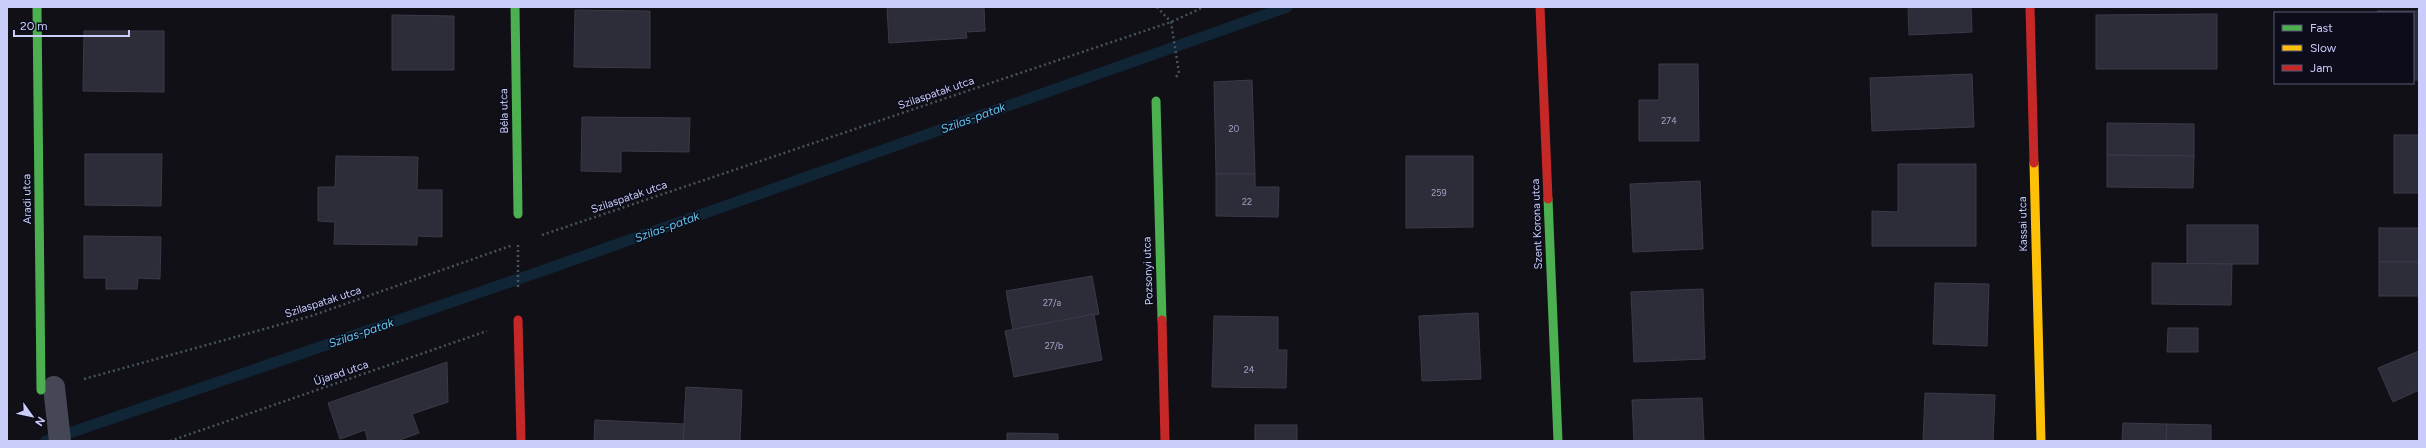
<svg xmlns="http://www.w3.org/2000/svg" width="2426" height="448" font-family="Figtree,sans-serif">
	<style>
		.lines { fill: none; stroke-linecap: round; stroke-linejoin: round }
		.stream { stroke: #102637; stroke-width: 11 }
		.building { fill: #2c2d38; stroke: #3a3a4a }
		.path { stroke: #46545b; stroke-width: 2.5; stroke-dasharray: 2 3; stroke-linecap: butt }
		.street { stroke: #454757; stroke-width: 22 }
		.fast { stroke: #4caf50; stroke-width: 9 }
		.slow { stroke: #ffc107; stroke-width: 9 }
		.jam { stroke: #c62828; stroke-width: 9 }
		.labels { text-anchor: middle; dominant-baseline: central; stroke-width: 3; stroke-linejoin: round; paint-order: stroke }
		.number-label { font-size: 9px; fill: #a2a5c9 }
		.street-label { font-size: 11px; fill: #cacdf9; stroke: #0c0c1a }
		.water-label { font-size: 12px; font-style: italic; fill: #63c6ee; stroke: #0c0c1a }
	</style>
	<rect width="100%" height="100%" fill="#101016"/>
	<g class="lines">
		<path class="stream" d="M46,441L536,273L1287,7"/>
	</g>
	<g class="building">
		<path d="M887,7H984L985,31L966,32L967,38L889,43Z"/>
		<path d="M1908,7H1971L1972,32L1909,35Z"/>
		<path d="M575,10L650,11V68L574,67Z"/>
		<path d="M2377,11H2419V80H2413V13Z"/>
		<path d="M2217,14V69H2096V15Z"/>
		<path d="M392,15L454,16V70H392Z"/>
		<path d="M84,31H164V92L83,91Z"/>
		<path d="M1659,64H1698L1699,141H1639V100H1659Z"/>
		<path d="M1972,74L1974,127L1872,131L1870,78Z"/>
		<path d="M1252,80L1255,174H1216L1214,82Z"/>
		<path d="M582,117L690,118L689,152L621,151V172L581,171Z"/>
		<path d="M2107,123L2194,124V156L2107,155Z"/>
		<rect x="2394" y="135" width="25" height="58"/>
		<path d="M85,154H162L161,206L85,205Z"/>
		<path d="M2107,155L2194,156L2193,188L2107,187Z"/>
		<path d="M336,156L418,157L417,190H442V237L417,236V245L334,244L335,222L318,221V187H335Z"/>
		<path d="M1406,156H1473V227L1406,228Z"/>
		<path d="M1898,164H1976V246H1872V211L1898,212Z"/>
		<path d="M1216,174H1255V187H1279L1278,217L1216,216Z"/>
		<path d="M1700,181L1703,249L1633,252L1630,184Z"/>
		<rect x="2187" y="225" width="71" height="39"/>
		<rect x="2379" y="228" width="40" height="34"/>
		<path d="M84,236L161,237L160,279L138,278L137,289H106V278H84Z"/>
		<rect x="2379" y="262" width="40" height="34"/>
		<path d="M2152,263L2232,264L2231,305L2152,304Z"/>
		<path d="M1092,276L1099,314L1013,330L1006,291Z"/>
		<path d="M1935,283L1989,284L1987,346L1933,344Z"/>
		<path d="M1703,289L1705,359L1634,362L1631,292Z"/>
		<path d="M1478,313L1481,379L1422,381L1419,316Z"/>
		<path d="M1094,314L1102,360L1014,377L1005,331Z"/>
		<path d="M1214,316L1278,317V350H1287L1286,388L1212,387Z"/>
		<path d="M2168,328H2198V352H2167Z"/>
		<path d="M2419,351V390L2393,402L2378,368Z"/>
		<path d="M447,362L448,402L412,414L419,433L397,441H368L365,430L340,439L328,403Z"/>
		<path d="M686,387L742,390L740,441H683Z"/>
		<path d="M1925,393L1995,395L1993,441H1923Z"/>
		<path d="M1702,398L1704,441H1634L1632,400Z"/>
		<path d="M595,420L684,424L683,441H594Z"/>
		<path d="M2123,423L2167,424L2166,441H2122Z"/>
		<path d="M2167,424L2211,425V441H2166Z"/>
		<rect x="1255" y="425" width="42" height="16"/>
		<path d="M1007,433L1058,434V441H1007Z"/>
	</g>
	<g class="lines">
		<g class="path">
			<path d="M1157,7L1171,22L1179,73L1176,77"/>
			<path d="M542,235L1171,22L1204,7"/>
			<path d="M518,245V290"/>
			<path d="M84,379L311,316L513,245"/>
			<path d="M170,441L487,331"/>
		</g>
		<path class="street" d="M54,387L60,441"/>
		<g class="fast">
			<path d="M37,7L41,390"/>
			<path d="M515,7L518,214"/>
			<path d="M1156,101L1162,320"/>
			<path d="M1548,199L1558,441"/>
		</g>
		<path class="slow" d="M2034,163L2041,441"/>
		<g class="jam">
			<path d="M1540,7L1548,199"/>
			<path d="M2030,7L2034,163"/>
			<path d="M518,320L521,441"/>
			<path d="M1162,320L1165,441"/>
		</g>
	</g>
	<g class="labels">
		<g class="number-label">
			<text x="1669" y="120">274</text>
			<text x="1234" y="128">20</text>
			<text x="1439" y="192">259</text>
			<text x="1247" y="201">22</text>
			<text x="1052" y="302">27/a</text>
			<text x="1054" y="345">27/b</text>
			<text x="1249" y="369">24</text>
		</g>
		<g class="street-label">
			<text transform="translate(936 93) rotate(-19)">Szilaspatak utca</text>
			<text transform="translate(504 111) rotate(-91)">Béla utca</text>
			<text transform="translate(629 197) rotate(-19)">Szilaspatak utca</text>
			<text transform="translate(27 199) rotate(-91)">Aradi utca</text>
			<text transform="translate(1537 224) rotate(-92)">Szent Korona utca</text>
			<text transform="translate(2023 224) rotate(-91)">Kassai utca</text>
			<text transform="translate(1148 271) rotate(-92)">Pozsonyi utca</text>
			<text transform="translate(323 302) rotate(-18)">Szilaspatak utca</text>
			<text transform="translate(341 373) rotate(-19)">Újarad utca</text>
		</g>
		<g class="water-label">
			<text transform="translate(973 118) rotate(-20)">Szilas-patak</text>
			<text transform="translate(667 227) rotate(-20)">Szilas-patak</text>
			<text transform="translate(361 333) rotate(-19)">Szilas-patak</text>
		</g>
	</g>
	<rect width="2426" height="448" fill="none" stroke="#cacdf9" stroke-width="16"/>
	<rect x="2274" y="12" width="140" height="72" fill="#0c0c1a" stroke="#585973"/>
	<rect x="2282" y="25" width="20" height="6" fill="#4caf50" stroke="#585973"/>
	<text x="2310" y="32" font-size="12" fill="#cacdf9">Fast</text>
	<rect x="2282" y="45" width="20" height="6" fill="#ffc107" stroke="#585973"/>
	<text x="2310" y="52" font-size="12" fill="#cacdf9">Slow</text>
	<rect x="2282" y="65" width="20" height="6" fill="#c62828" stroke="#585973"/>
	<text x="2310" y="72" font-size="12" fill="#cacdf9">Jam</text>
	<g transform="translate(32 416) rotate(123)" stroke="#0c0c1a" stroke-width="3" paint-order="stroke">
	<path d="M0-3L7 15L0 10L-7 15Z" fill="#cacdf9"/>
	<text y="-6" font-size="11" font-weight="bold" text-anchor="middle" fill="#cacdf9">N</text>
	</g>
	<path d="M14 30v6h115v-6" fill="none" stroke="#cacdf9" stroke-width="2"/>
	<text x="20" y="30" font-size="12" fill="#cacdf9" stroke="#0c0c1a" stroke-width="3" paint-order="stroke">20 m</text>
</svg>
